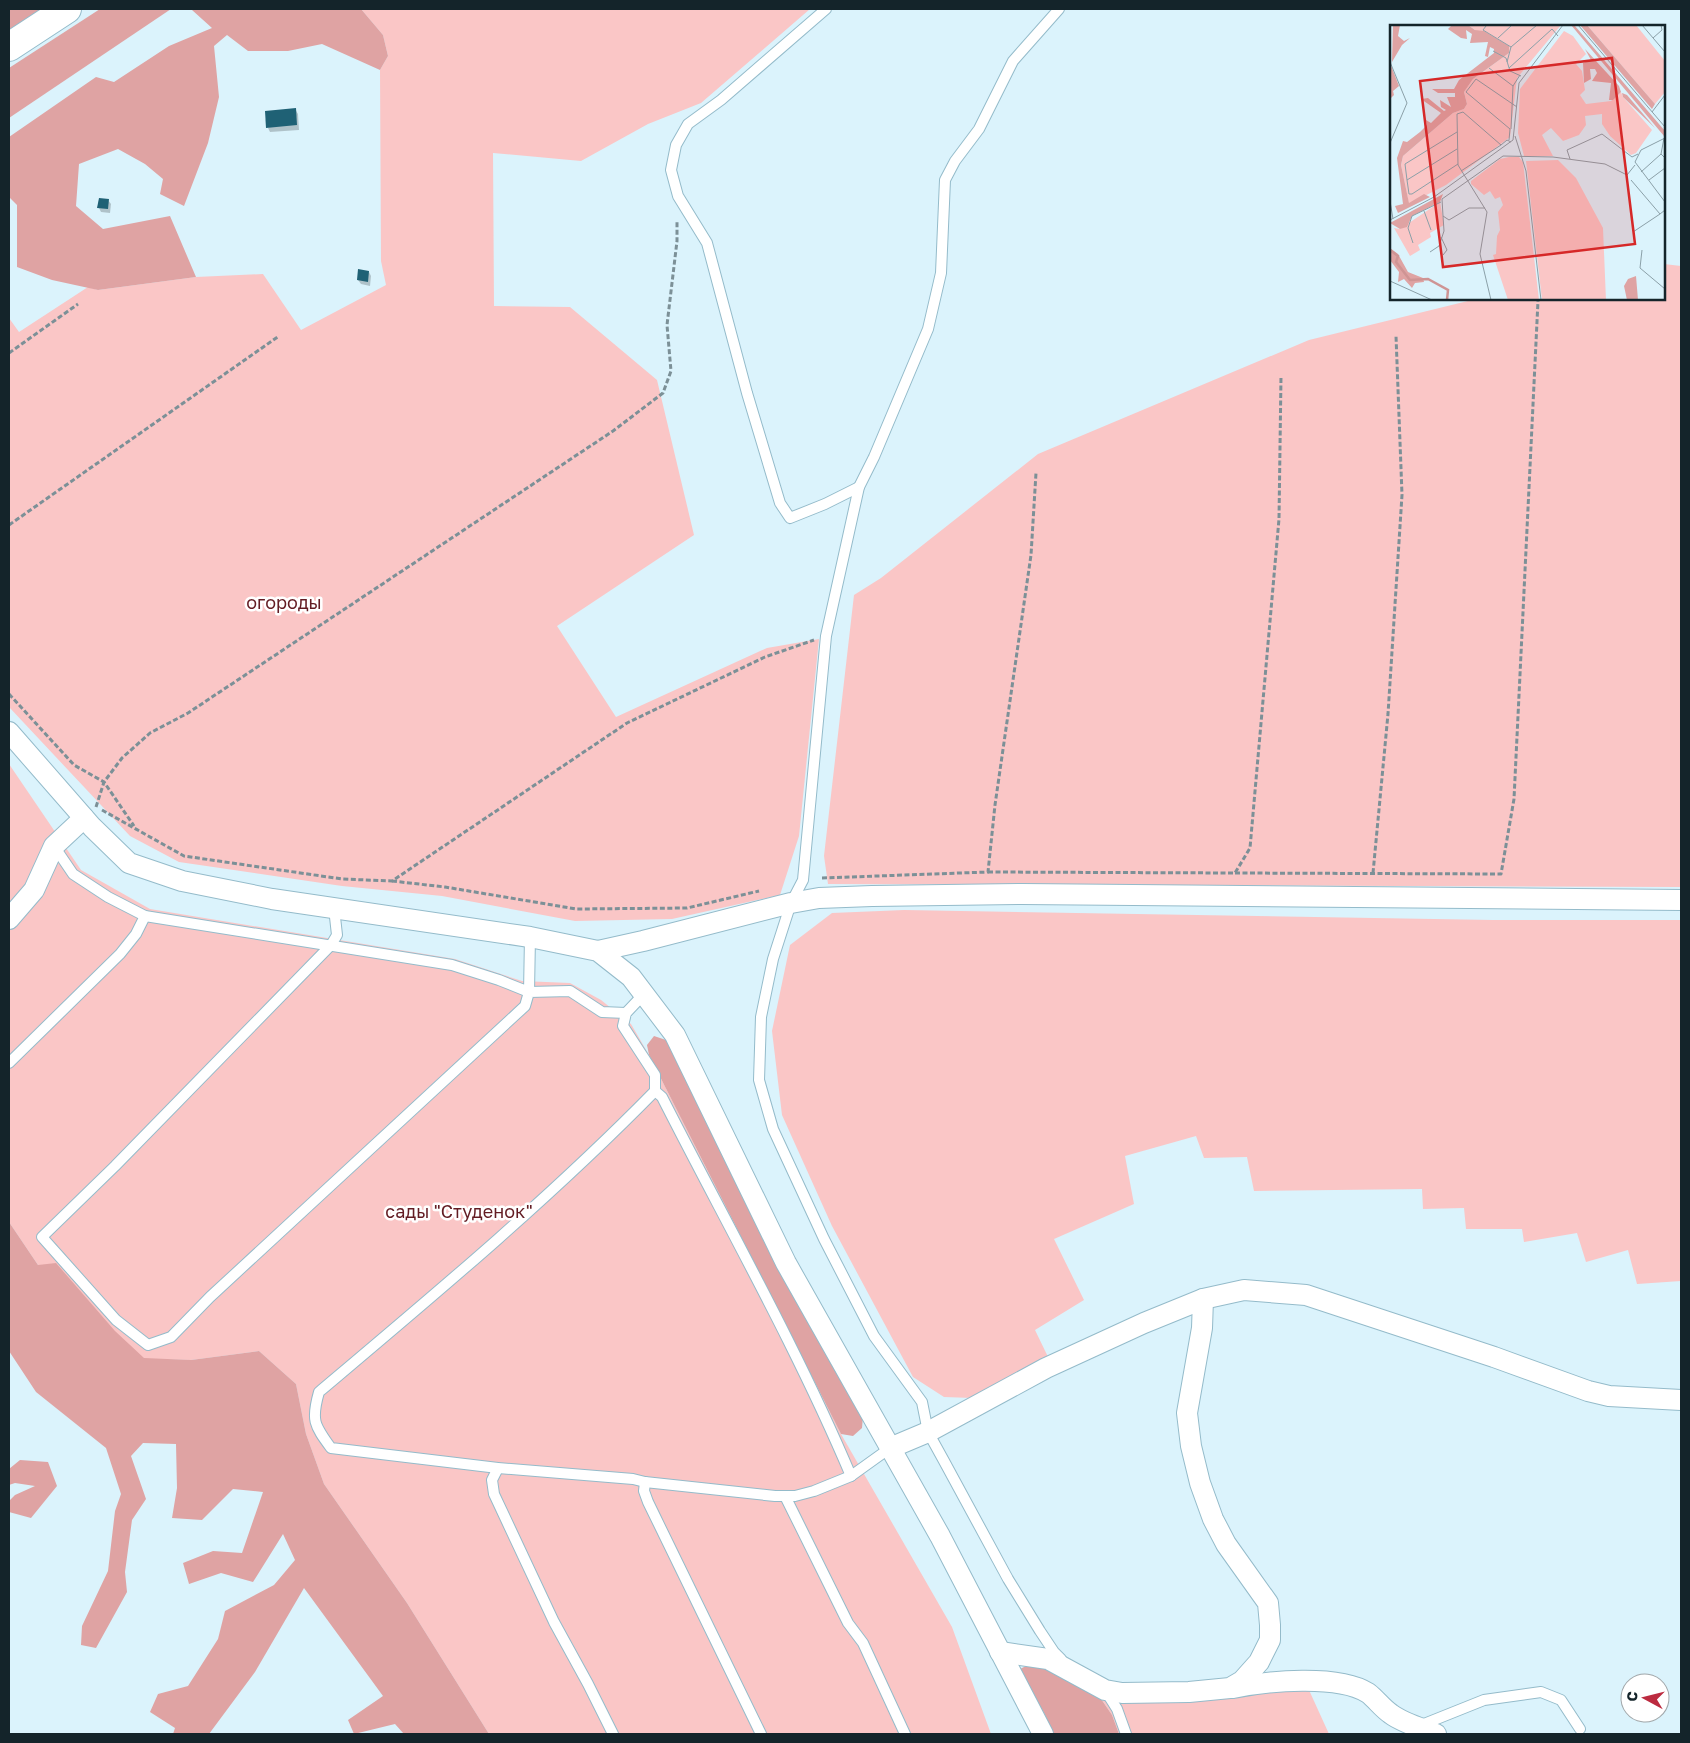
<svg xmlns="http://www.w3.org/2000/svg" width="1690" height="1743" font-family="'Golos Text',sans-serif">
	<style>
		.green { fill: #fac6c6 }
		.forest { fill: #dfa3a3 }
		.shadow { fill: #0003 }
		.building { fill: #1f6175 }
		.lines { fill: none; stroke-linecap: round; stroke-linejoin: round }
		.lane-casing { stroke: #94bbca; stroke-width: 12 }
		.street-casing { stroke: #94bbca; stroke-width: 22 }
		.secondary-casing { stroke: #94bbca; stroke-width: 30 }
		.path { stroke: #7c9097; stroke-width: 3; stroke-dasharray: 5 2.5; stroke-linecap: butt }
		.lane { stroke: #fff; stroke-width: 10 }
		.street { stroke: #fff; stroke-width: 20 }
		.secondary { stroke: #fff; stroke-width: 28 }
		.labels { text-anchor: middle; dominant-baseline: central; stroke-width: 5; stroke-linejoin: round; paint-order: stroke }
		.park-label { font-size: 18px; fill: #631c23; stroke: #fff }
		.inset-river { fill: none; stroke: #cf9494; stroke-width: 2.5 }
		.inset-road { fill: none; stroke: #8ba0a8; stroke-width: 1 }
		.view { fill: #d62828; fill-opacity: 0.15; stroke: #d62828; stroke-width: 2.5 }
		.inset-edge { fill: none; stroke: #14242a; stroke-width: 2.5 }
	</style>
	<rect width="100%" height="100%" fill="#dbf3fc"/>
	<g class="green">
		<path d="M361,9H810L701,103L648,124L581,161L493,153L494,306L570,307L657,380L694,535L557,626L616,717L767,648L819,639L799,836L780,895L672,919L575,921L442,896L342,886L179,862L130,836L9,707V318L19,332L88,287L98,290L196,277L263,274L301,330L386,285L381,261L380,70L388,56L383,35Z"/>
		<path d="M1664,264L1681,266V887L828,884L824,856L854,595L881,578L1038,454L1309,340L1476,299H1664Z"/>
		<path d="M9,764L81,870L150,909L455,959L522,981L570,983L601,1000L631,1024L649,1055L841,1434L952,1627L991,1734H489L407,1603L324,1484L306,1434L296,1384L259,1351L191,1360L144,1359L38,1265L9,1222Z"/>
		<path d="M904,910L1493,920H1681V1281L1637,1284L1628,1250L1586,1262L1577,1233L1524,1242L1522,1229H1466L1464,1208L1423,1209L1422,1189L1254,1191L1247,1157L1204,1158L1196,1136L1125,1156L1134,1204L1054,1239L1084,1300L1035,1330L1049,1359L973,1398L944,1397L913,1377L832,1226L782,1115L772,1031L790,945L832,913Z"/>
		<path d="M1309,1690L1329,1734H1119L1112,1715L1099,1696Z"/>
	</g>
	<g class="forest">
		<path d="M9,9H46L9,33Z"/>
		<path d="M100,9H171L9,118V68Z"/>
		<path d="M194,9H361L383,35L388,56L380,70L322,44L288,51H248L227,35L214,46L219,97L208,143L184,206L160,194L163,179L145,164L118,149L79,164L76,206L103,229L170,216L196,277L98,290L52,280L17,267V205L9,197V137L96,77L114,82L169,46L212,28L192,10Z"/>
		<path d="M654,1036L669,1041L863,1416L862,1428L853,1436L841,1434L649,1055L647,1045Z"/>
		<path d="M9,1222L38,1265L56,1263L115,1331L144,1358L191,1360L259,1351L296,1384L306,1434L324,1484L407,1603L489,1734H404L395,1724L354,1734L348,1720L383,1696L304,1588L255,1672L209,1734H173L175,1728L150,1712L158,1694L188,1686L218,1639L225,1611L274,1585L295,1560L283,1534L253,1582L221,1573L189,1584L183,1563L213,1551L242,1553L263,1492L233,1489L202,1520L172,1518L177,1488L176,1444L143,1443L131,1456L146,1499L132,1520L125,1572L127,1592L96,1648L81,1645L82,1626L108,1571L115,1511L121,1494L106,1448L36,1392L9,1351Z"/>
		<path d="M20,1460L48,1462L57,1486L31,1518L9,1512V1501L15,1495L35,1486L15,1483L9,1485V1469Z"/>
		<path d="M1030,1664L1051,1670L1099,1696L1112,1715L1119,1734H1053L1044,1713L1020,1669Z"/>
	</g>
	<g class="shadow">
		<path d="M295,109L298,114L299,130L270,132L268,128Z"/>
		<path d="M108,200L111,204L110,213L101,212L99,208Z"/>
		<path d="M369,272L371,276L370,286L361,284L358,280Z"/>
	</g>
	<g class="building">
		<path d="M296,108L297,125L266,128L265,111Z"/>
		<path d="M99,198L109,199L108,209L97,208Z"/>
		<path d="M358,269L369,271L368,282L357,280Z"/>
	</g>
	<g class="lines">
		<defs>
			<g id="lane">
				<path d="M826,9L721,100L688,124L676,145L671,170L678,196L707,243L747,393L780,503L790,518L825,504L859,487"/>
				<path d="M1059,9L1013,61L979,129L955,161L945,180L941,273L928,329L874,457L859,487L826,636L803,880L791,903L773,959L761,1017L759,1080L773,1129L824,1239L874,1336L922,1402L928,1432L944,1461L1008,1579L1040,1631L1054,1652L1061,1659"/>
				<path d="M54,846L73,874L108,897L145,916L452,965L499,980L529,992L530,937"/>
				<path d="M334,908L337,935L331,945L115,1166L42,1237L116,1320L148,1345L171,1337L210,1297L525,1006L529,992L570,991L602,1012L626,1013"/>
				<path d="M644,994L626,1013L623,1026L655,1075V1091C549,1199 434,1295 319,1392C311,1420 314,1425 331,1448L498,1468L633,1479L645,1482L775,1496H795L814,1491L851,1476L890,1448"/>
				<path d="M9,1063L120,954L136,934L145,916"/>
				<path d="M655,1091L662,1097C726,1223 796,1346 851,1476"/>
				<path d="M498,1468L492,1480L494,1494L554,1622L588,1684L613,1734"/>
				<path d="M645,1482L644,1491L648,1502L761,1734"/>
				<path d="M785,1496L848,1623L863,1643L905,1734"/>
				<path d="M1105,1690L1117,1709L1126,1734"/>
				<path d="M1419,1726L1484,1700L1541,1692L1561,1700L1580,1729"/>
			</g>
			<g id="street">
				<path d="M9,732L92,827L129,863L182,881L272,899L530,937L598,951L631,977L675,1035L786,1263L940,1536L1043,1734"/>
				<path d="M9,919L34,890L54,846L84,818"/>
				<path d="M598,951L643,941L791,903L819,898L872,896L1022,894L1681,900"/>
				<path d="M890,1448L928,1432L1046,1368L1144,1323L1203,1299L1244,1290L1306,1295L1494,1357L1588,1391L1609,1396L1681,1400"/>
				<path d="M1000,1652L1048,1659L1105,1690L1122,1693L1189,1692L1230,1688L1242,1681L1259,1662L1270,1640V1625L1268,1603L1226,1544L1213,1519L1200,1483L1191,1446L1187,1413L1202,1328L1203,1299"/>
				<path d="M1233,1688C1267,1681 1338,1674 1368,1693C1376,1699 1382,1708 1391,1714C1403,1723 1421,1728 1436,1734"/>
			</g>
			<path id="secondary" d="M9,47L67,9"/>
		</defs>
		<use href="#lane" class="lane-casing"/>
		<use href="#street" class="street-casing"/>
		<use href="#secondary" class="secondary-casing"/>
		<g class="path">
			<path d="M9,353L78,304"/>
			<path d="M9,525L279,336"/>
			<path d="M9,694L74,765L104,782L134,826"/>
			<path d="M96,807L104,782L122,758L150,733L188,713L613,431L663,393L671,371L667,325L677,241V221"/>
			<path d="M102,810L184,856L342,879L392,881L627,723L765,657L814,640"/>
			<path d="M988,872L1235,873L1250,848L1279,519L1281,376"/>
			<path d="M1235,873L1501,874L1514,799L1538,301"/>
			<path d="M1373,873L1388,714L1402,495L1396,336"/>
			<path d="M822,878L988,872L995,805L1031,555L1036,473"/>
			<path d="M392,881L445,887L576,909L687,908L759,891"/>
		</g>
		<use href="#lane" class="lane"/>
		<use href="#street" class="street"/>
		<use href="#secondary" class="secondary"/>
	</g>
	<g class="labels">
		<g class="park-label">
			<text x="284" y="602">огороды</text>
			<text x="459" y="1211">сады "Студенок"</text>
		</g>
	</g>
	<g transform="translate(1390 25)">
		<rect width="275" height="275" fill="#dbf3fc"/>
		<path d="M78,0H171L127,53L120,112L56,160L19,179L11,140L13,131L63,88L74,84L77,79L74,67L83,54L119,28ZM197,0H246L275,36V67L265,79ZM174,6L183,11L196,29L186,39L192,46L195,65L190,70L196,79L221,76L231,67L233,72L262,105L246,128L241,130L220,111L212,99V89L195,91L196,100L189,110L173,116L161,103L152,110L163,131H134L128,108L130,64ZM119,132H129L133,137L149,275H118L103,230L106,229L107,211L110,205L108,187L113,180L110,172L105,174L100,166L94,170L81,159V156L110,134ZM168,135L186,153L213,203L216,275H152L136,136ZM50,177L54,200L40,208L41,212L28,220L30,225L20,231L4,203L10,204Z" fill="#fac6c6"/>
		<path d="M3,0H10L8,11L14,16L20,13L12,20L2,37ZM62,0H78L85,5L94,6L119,21V28L83,54L74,67L77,79L74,84L63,88L13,131L11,140L19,178L34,169L40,172L8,188L5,181L13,179L7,133L13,116L17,117L30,107L37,100L36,95L41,98L51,88L31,74L38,73L54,86L56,85L51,82L50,75L61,82L57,72H65V68H48L42,64H64L69,55L104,28V24L100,22L98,32L95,31L98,17L80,18L82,9L76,5L77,14L71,13L58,4ZM181,0L185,1L275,106L274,111ZM190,0H197L265,79L262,84ZM195,24L229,61L231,67L223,75H219L221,58L202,56L207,48L205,44H200L201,54L194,58L193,38L201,35ZM0,38L9,61L3,66L4,70L0,74ZM232,68L237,70L265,103L233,72ZM53,169L50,177L22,191L17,202L10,204L0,198ZM0,223L8,229L18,247L33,253L34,257L25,258L22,263L14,254L8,257L9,247L0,235ZM246,251L248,275H237L234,261L238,254Z" fill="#dfa3a3"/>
		<path class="inset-river" d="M0,225L8,231L6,237L20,255L38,254L58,265L57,275"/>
		<path class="inset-road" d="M188,0L275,102M252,0L275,27M96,1L93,5L121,22L117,37M108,13L122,0M263,13L272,5L271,0M121,22L147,0M103,26L116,33L120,46L131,51M0,37L17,78L0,118M99,43L123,61M119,43L162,4L168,11M262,87L275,70M121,104L123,61L130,50M67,107L15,139L17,155L67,124M125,111L136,146L151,275M275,113L251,125L245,137L275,177M119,115L120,104L76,67L86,54L127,82M271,129L274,113M180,134L177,125L212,109L242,132L248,129M71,146L111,120M251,147L271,129L275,133M17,155L19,169H22L68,139M241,155L270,189L275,185M259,155L275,143M52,174L113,131L163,132L215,139L237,150L245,140M52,174L53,191L59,195L79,183H95M0,176L3,194M34,186L41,205M0,195L44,172L123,115L129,58L173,0M243,207L270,189M51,212L57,225L53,230M23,218L18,203L22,191L51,177M252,225L250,243L275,264M40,227L49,221L54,206L53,191M0,256L42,275M101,275L90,229L97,187L68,140L67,89L73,87L111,120L117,115L121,117"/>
		<path class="view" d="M222,33L245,219L53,242L30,56Z"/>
		<rect width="275" height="275" class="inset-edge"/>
	</g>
	<rect width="1690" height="1743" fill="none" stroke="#14242a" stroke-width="20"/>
	<g transform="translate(1645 1698) rotate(277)"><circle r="24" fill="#ffffff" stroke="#a1a7aa"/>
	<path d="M0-4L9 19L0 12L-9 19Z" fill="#bc2b40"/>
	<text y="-8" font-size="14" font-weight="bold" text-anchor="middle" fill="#14242a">С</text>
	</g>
</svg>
